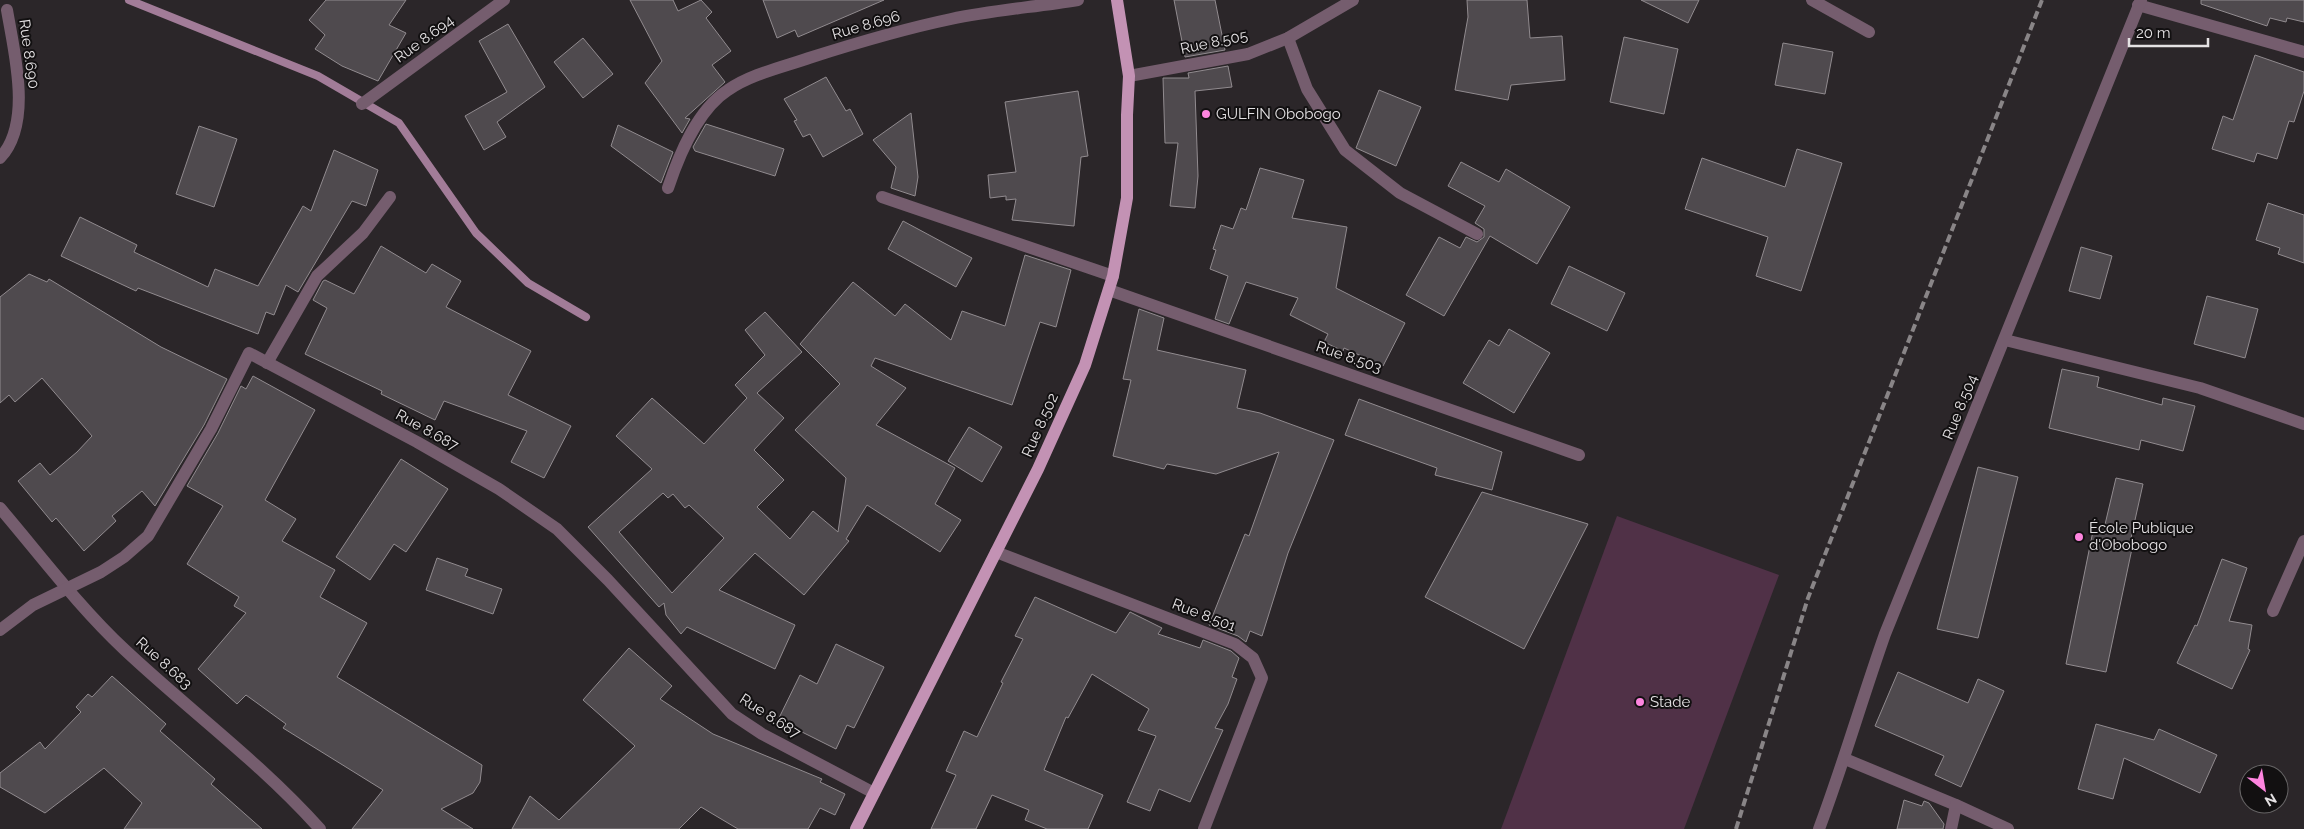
<svg xmlns="http://www.w3.org/2000/svg" width="2304" height="829" font-family="Raleway,sans-serif">
	<style>
		.green { fill: #503147 }
		.lines { fill: none; stroke-linecap: round; stroke-linejoin: round }
		.stream { stroke: #a27c98; stroke-width: 8 }
		.building { fill: #4f4a4e; stroke: #918b8f; fill-rule: evenodd }
		.minor { stroke: #755d6e; stroke-width: 12 }
		.major { stroke: #c392b4; stroke-width: 12 }
		.rail { stroke: #898587; stroke-width: 4; stroke-dasharray: 8 4; stroke-linecap: butt }
		.poi-dot { fill: #fe85df; stroke: #121011; stroke-width: 2 }
		.labels { text-anchor: middle; dominant-baseline: central; stroke-width: 4; stroke-linejoin: round; paint-order: stroke }
		.street-label { font-size: 15px; fill: #e5e2e4; stroke: #121011 }
		.poi-label { font-size: 15px; fill: #e5e2e4; stroke: #121011; text-anchor: start }
	</style>
	<rect width="100%" height="100%" fill="#2b2629"/>
	<path class="green" d="M1617,516L1779,575L1684,829H1501Z"/>
	<g class="lines">
		<path class="stream" d="M129,0L318,76L399,123L476,233L528,283L586,317"/>
	</g>
	<g class="building">
		<path d="M326,0H406L389,25L406,33L378,81L342,66L315,49L325,35L309,20Z"/>
		<path d="M630,0H673L678,11L701,0L712,12L706,18L731,51L712,65L725,82L685,118L690,119L682,133L645,83L662,61Z"/>
		<path d="M763,0H884L798,37L795,30L777,38Z"/>
		<path d="M1174,0H1215L1225,50L1185,57Z"/>
		<path d="M1467,0H1527L1530,38L1562,36L1565,80L1511,85L1508,100L1455,90L1468,17Z"/>
		<path d="M1641,0H1699L1688,23Z"/>
		<path d="M2201,0H2304V22L2287,18L2286,22L2270,18L2267,26L2201,4Z"/>
		<path d="M508,24L545,87L497,122L506,137L484,150L465,116L507,92L479,41Z"/>
		<path d="M1624,37L1678,49L1664,114L1610,102Z"/>
		<path d="M583,38L613,74L583,98L554,62Z"/>
		<path d="M1783,43L1833,52L1825,94L1775,85Z"/>
		<path d="M2255,55L2304,72V91L2294,122L2289,121L2277,159L2257,153L2254,162L2212,149L2223,116L2233,120Z"/>
		<path d="M1228,66L1232,87L1195,91L1198,176L1195,208L1170,206L1178,143H1165L1163,78H1189L1188,73Z"/>
		<path d="M826,77L846,111L850,109L863,134L823,157L810,134L803,137L794,121L797,120L784,99Z"/>
		<path d="M1379,90L1421,107L1396,166L1356,148Z"/>
		<path d="M1078,91L1088,156L1081,157L1074,226L1012,220L1016,199L1006,200V196L990,198L988,175L1016,172L1005,102Z"/>
		<path d="M911,113L918,177L915,196L891,188L896,167L873,140Z"/>
		<path d="M706,124L784,149L775,176L695,151L693,147Z"/>
		<path d="M618,125L673,152L661,183L611,146Z"/>
		<path d="M199,126L237,139L214,207L176,194Z"/>
		<path d="M1797,149L1842,163L1801,291L1756,276L1768,237L1685,209L1702,158L1785,187Z"/>
		<path d="M334,150L378,170L366,206L352,201L298,292L286,285L274,315L266,312L258,334L138,288L136,291L61,256L80,217L137,245L134,252L208,287L215,269L258,286L303,206L311,211Z"/>
		<path d="M1461,162L1499,182L1506,169L1570,207L1537,264L1490,236L1444,316L1406,295L1439,237L1460,248L1466,237L1477,242L1484,237V229L1475,223L1485,206L1448,186Z"/>
		<path d="M1260,168L1304,180L1292,218L1347,227L1336,288L1405,323L1383,366L1344,348L1343,351L1324,342L1328,334L1290,315L1298,298L1246,282L1229,324L1215,319L1228,276L1210,269L1216,250L1213,249L1221,225L1233,229L1241,208L1246,210Z"/>
		<path d="M2268,203L2304,215V263L2278,254L2280,248L2256,240Z"/>
		<path d="M903,221L972,258L956,287L888,249Z"/>
		<path d="M381,246L426,273L432,264L461,281L446,307L531,351L508,395L571,426L544,478L511,462L527,431L444,401L435,420L381,394L382,391L305,354L327,308L313,300L323,281L325,280L354,294Z"/>
		<path d="M2081,247L2112,256L2100,299L2069,291Z"/>
		<path d="M1025,255L1071,270L1056,327L1040,322L1012,405L875,358L871,366L906,388L876,425L955,468L935,504L961,520L940,552L867,505L846,539L849,541L804,595L755,553L719,590L795,625L775,669L687,627L681,634L666,615L664,603L659,607L588,527L652,469L616,436L652,398L704,444L747,398L735,385L765,355L745,330L765,312L802,352L757,393L784,418L754,450L784,480L757,507L790,539L813,511L838,532L846,478L795,430L840,384L800,344L853,282L895,316L905,304L951,340L962,311L1005,326ZM663,493L668,498L673,494L685,508L689,505L724,538L672,593L619,532Z"/>
		<path d="M1569,266L1625,293L1607,331L1551,304Z"/>
		<path d="M29,274L47,282L49,279L161,347L227,379L204,425L155,506L142,491L112,516L116,521L84,551L56,518L52,522L18,481L40,463L50,475L77,452L92,436L42,378L15,402L9,395L0,403V297Z"/>
		<path d="M2207,296L2258,309L2245,358L2194,344Z"/>
		<path d="M1139,309L1164,318L1157,350L1246,370L1237,408L1260,413L1334,440L1288,553L1262,636L1250,631L1246,642L1238,636L1209,625L1245,534L1249,536L1279,452L1216,474L1167,464L1164,469L1113,456L1131,380L1123,379Z"/>
		<path d="M1509,329L1550,353L1514,413L1463,383L1489,340L1499,346Z"/>
		<path d="M2062,369L2099,377L2097,387L2162,405L2163,398L2195,406L2183,451L2141,440L2139,450L2049,428Z"/>
		<path d="M253,376L315,410L265,500L296,519L282,541L335,570L320,597L367,623L337,677L482,765L480,782L473,793L441,809L473,829H352L383,790L283,728L286,724L246,695L237,704L198,669L246,613L234,606L239,597L187,564L223,506L187,486L218,433L241,386L246,389Z"/>
		<path d="M1359,399L1502,452L1492,490L1435,475L1437,468L1345,435Z"/>
		<path d="M969,427L1002,447L982,482L948,461Z"/>
		<path d="M401,459L448,489L406,552L394,544L370,580L336,557Z"/>
		<path d="M1978,467L2018,477L1978,638L1937,629Z"/>
		<path d="M2116,478L2143,484L2131,538L2134,539L2106,672L2066,664L2093,531L2103,533Z"/>
		<path d="M1482,492L1588,524L1524,649L1425,597Z"/>
		<path d="M437,558L468,569L465,576L502,589L493,614L426,590Z"/>
		<path d="M2222,559L2247,568L2229,621L2252,625L2248,649L2250,650L2232,689L2177,663L2195,625L2197,626Z"/>
		<path d="M1035,597L1116,633L1130,612L1162,628L1158,634L1200,648L1203,640L1231,651L1239,658L1232,677L1237,679L1228,704L1215,728L1223,730L1190,802L1159,789L1150,811L1127,802L1156,736L1138,730L1149,709L1092,674L1068,718L1066,717L1044,770L1103,795L1088,829H1047L1025,820L1029,810L992,795L976,829H931L956,775L946,771L964,731L977,737L1003,683L1001,682L1023,639L1015,636Z"/>
		<path d="M836,644L884,667L854,728L847,725L836,749L778,720L800,675L817,684Z"/>
		<path d="M629,648L672,686L660,699L713,734L822,779L820,782L845,794L835,815L820,808L808,829H738L701,807L679,829H512L530,796L559,820L635,746L583,700Z"/>
		<path d="M1898,672L1968,703L1978,679L2004,691L1961,787L1935,775L1944,756L1875,726Z"/>
		<path d="M112,676L166,724L160,731L215,779L211,784L262,829H124L142,803L104,768L45,813L0,787V773L40,742L45,749L81,712L76,707L88,694L92,697Z"/>
		<path d="M2096,724L2154,740L2159,729L2217,755L2200,793L2124,758L2113,799L2078,789Z"/>
		<path d="M1904,800L1922,806L1924,801L1929,803L1944,824L1943,829H1897Z"/>
	</g>
	<g class="lines">
		<g class="minor">
			<path d="M1812,0L1869,32"/>
			<path d="M2138,5L2304,52"/>
			<path d="M1288,38L1307,89L1345,150L1400,193L1477,234"/>
			<path d="M1129,76L1248,54L1288,38L1353,0"/>
			<path d="M362,104L504,0"/>
			<path d="M0,158C33,123 14,52 7,10"/>
			<path d="M668,188C679,155 697,110 728,90C751,74 783,67 809,58C856,43 903,29 951,19C993,10 1036,7 1078,0"/>
			<path d="M882,197L1113,276"/>
			<path d="M1109,290L1579,455"/>
			<path d="M2005,340L2200,388L2304,424"/>
			<path d="M267,363L317,276L363,233L390,197"/>
			<path d="M0,508C41,556 79,607 125,650C190,711 261,763 320,829"/>
			<path d="M996,552L1235,644L1253,658L1262,678L1204,829"/>
			<path d="M2273,611L2304,541"/>
			<path d="M0,630L33,605L101,572L124,557L148,536L211,429L249,353L417,442L499,489L557,529L608,580L732,714L762,734L874,793"/>
			<path d="M1845,759L1956,805L2008,829"/>
			<path d="M1819,829C1843,765 1862,699 1885,634L2141,0"/>
			<path d="M1951,829L1956,805"/>
		</g>
		<path class="major" d="M856,829L1038,469L1085,365L1113,276L1127,198V115L1129,76L1117,0"/>
		<path class="rail" d="M1736,829L1808,598L2042,0"/>
	</g>
	<g class="poi-dot">
		<circle cx="1206" cy="114" r="5"/>
		<circle cx="2079" cy="537" r="5"/>
		<circle cx="1640" cy="702" r="5"/>
	</g>
	<g class="labels">
		<g class="street-label">
			<text transform="translate(866 25) rotate(-16)">Rue 8.696</text>
			<text transform="translate(424 39) rotate(-36)">Rue 8.694</text>
			<text transform="translate(1214 42) rotate(-12)">Rue 8.505</text>
			<text transform="translate(29 54) rotate(82)">Rue 8.690</text>
			<text transform="translate(1349 357) rotate(19)">Rue 8.503</text>
			<text transform="translate(1960 407) rotate(-68)">Rue 8.504</text>
			<text transform="translate(1040 425) rotate(-66)">Rue 8.502</text>
			<text transform="translate(427 430) rotate(29)">Rue 8.687</text>
			<text transform="translate(1204 615) rotate(21)">Rue 8.501</text>
			<text transform="translate(164 663) rotate(42)">Rue 8.683</text>
			<text transform="translate(770 716) rotate(33)">Rue 8.687</text>
		</g>
		<g class="poi-label">
			<text x="1216" y="114">GULFIN Obobogo</text>
			<text x="2089" y="528">École Publique<tspan x="2089" dy="17">d'Obobogo</tspan></text>
			<text x="1650" y="702">Stade</text>
		</g>
	</g>
	<g transform="translate(2264 789) rotate(149)"><circle r="24" fill="#121011" stroke="#666465"/>
	<path d="M0-4L9 19L0 12L-9 19Z" fill="#fe85df"/>
	<text y="-8" font-size="14" font-weight="bold" text-anchor="middle" fill="#e5e2e4">N</text>
	</g>
	<path d="M2129 38v8h79v-8" fill="none" stroke="#e5e2e4" stroke-width="2.5"/>
	<text x="2136" y="38" font-size="15" fill="#e5e2e4" stroke="#121011" stroke-width="4" paint-order="stroke">20 m</text>
</svg>
